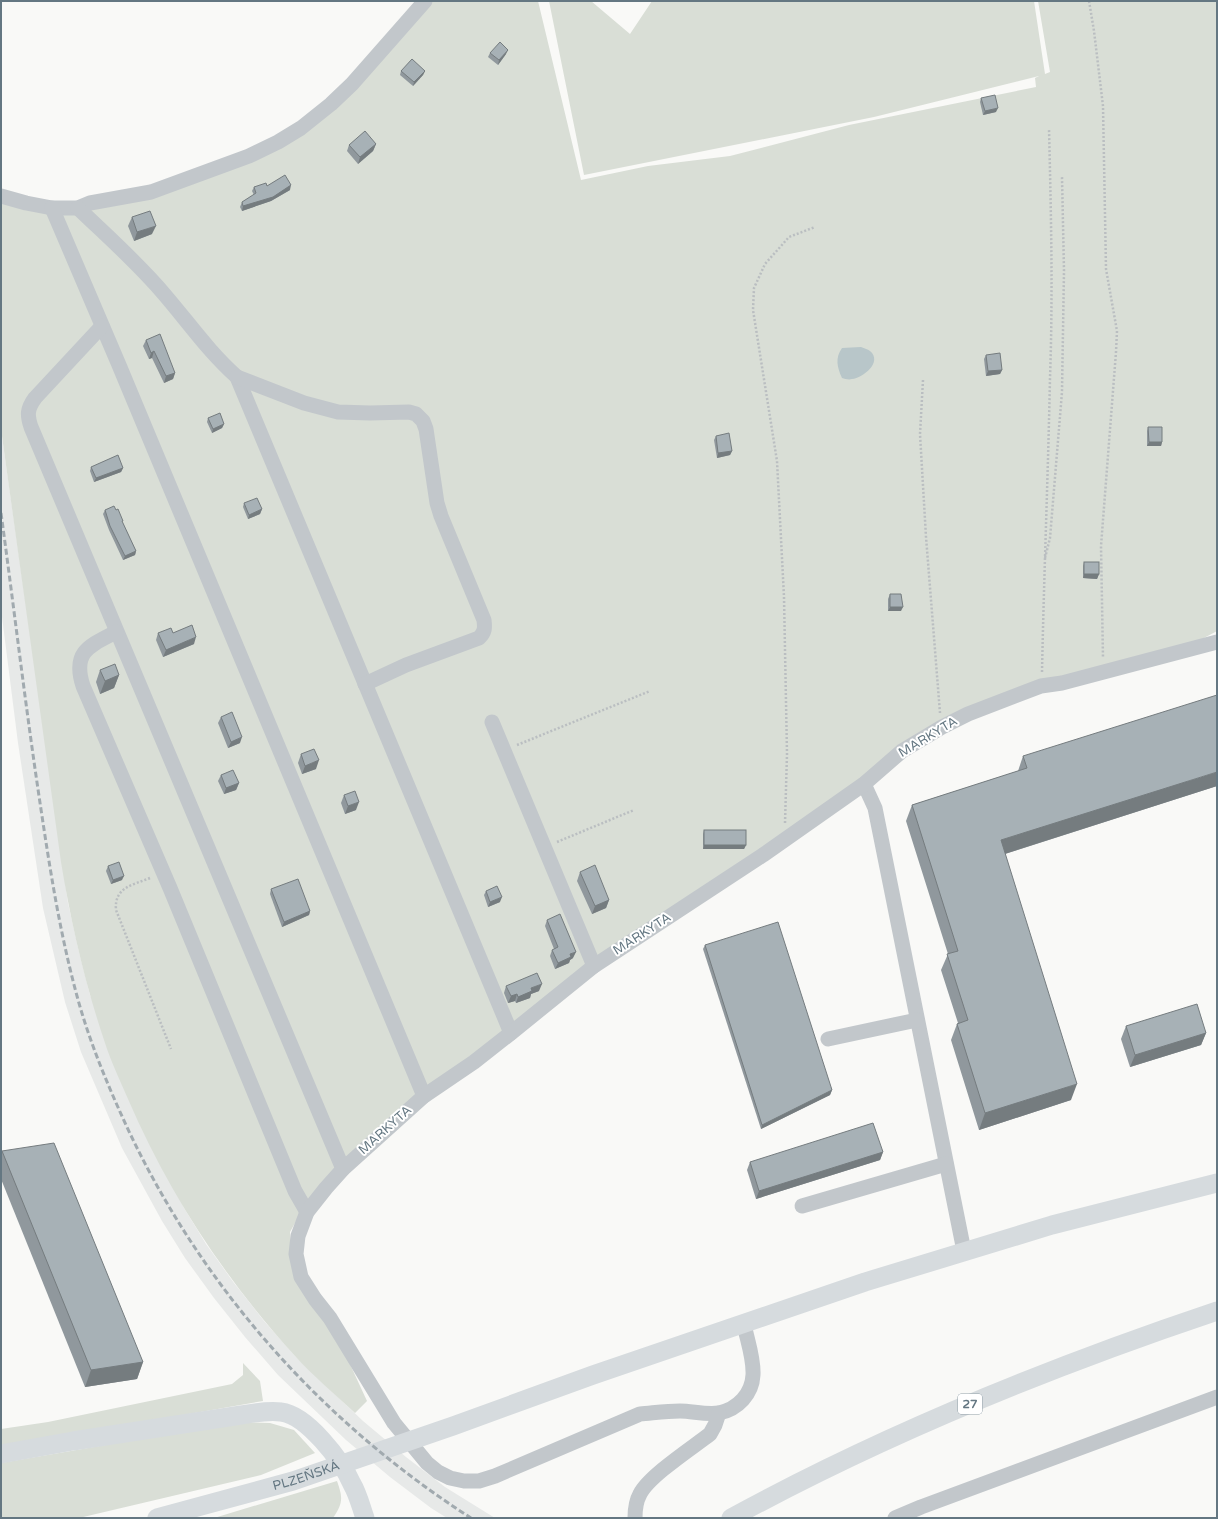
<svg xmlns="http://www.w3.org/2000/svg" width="1218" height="1519" font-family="'Varela Round',sans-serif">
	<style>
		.built { fill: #e7e9e8 }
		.green { fill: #d9ded6 }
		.water { fill: #b8c6c9 }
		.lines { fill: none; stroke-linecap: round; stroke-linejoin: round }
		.path { stroke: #babec1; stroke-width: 2.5; stroke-dasharray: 2 2; stroke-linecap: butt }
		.minor { stroke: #c2c7cb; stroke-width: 15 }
		.major { stroke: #d6dbde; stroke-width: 19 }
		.rail { stroke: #a1aaaf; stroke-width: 3; stroke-dasharray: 6 3; stroke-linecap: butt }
		.wall { fill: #90989d }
		.shaded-wall { fill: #757c7f }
		.building { fill: #a7b1b6; stroke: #757c7f }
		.labels { text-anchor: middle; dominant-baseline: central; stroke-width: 4; stroke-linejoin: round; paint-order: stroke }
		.shield { fill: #fff; stroke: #92a0a8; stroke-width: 1 }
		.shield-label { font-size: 12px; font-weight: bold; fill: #647782 }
		.street-label { font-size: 13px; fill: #647782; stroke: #fff }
	</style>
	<rect width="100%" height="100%" fill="#f9f9f7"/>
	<path class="built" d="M1,429L68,903L79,952L90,995L184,1208L206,1244L234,1283L264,1321L296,1357L363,1421L406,1457L445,1487L495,1518H447L431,1508L390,1477L346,1440L278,1375L245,1337L214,1298L185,1258L162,1221L122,1148L81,1052L65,1002L43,908L18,743L1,609Z"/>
	<g class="green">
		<path d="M425,1H538L581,180L648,166L730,156L849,125L1036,87L1035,78L1039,76L874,117L584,175L549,1H591L630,34L652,1H1034L1045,74L1050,72L1038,1H1217V631L1176,653L968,714L594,966L308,1200L290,1232L292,1264L342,1347L367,1401L355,1413C335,1394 313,1376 295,1356C225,1279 169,1194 128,1099C120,1080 111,1062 105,1043C85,984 71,923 61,862L1,429V200L52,208L151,192L301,128Z"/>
		<path d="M243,1363L260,1381L263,1401L1,1447V1429L48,1422L232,1384L243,1375Z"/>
		<path d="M239,1422L270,1423L294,1430L315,1453L261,1475L79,1518H1V1463Z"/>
		<path d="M337,1481C343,1498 343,1503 333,1518H214Z"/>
	</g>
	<path class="water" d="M861,347C863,348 868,349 870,351C883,362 863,378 852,379C849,380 845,379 842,378C837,367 835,358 842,348Z"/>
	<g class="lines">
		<g class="path">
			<path d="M1089,1L1094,31L1103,106L1106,269L1117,331L1116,352L1101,546L1103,658"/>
			<path d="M923,380L920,434L926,537L940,713"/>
			<path d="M1045,558L1050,538L1062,392L1064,271L1062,177"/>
			<path d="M1042,672C1044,574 1048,476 1050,378C1053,295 1051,212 1049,129"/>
			<path d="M517,745L650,691"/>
			<path d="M785,823L787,754L784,597L777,461L753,310L754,288L765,264L789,237L815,227"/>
			<path d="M557,842L634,810"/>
			<path d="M150,878C133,885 114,887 116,910L171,1049"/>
		</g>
		<g class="minor">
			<path d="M1,196L26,203L52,208H78L90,203L151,192L249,156L278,142L301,128L331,104L352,84L425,1"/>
			<path d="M52,208L119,365L424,1096"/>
			<path d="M78,208C107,236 138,263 164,294C189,323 208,351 237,377L511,1033"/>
			<path d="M102,326L35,398C27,409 27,415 31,427L343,1169"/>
			<path d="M237,377L304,403L338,412L370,413L409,412L416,414L423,421L426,429L437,503L441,516L484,620C485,628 485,632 479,638L406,665L365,684"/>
			<path d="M116,632C89,646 72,652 83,686L170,888L295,1191L307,1212"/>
			<path d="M492,722L594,966"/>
			<path d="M864,784L875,808L964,1251"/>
			<path d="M828,1039L917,1020"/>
			<path d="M802,1206L946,1164"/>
			<path d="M744,1324C747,1340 754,1358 753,1375C752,1394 738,1409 719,1413C706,1415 692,1411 680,1411C666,1411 653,1413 640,1414L495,1476L479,1481H464L450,1478L438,1472L427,1463L394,1423L330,1318L315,1299L301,1277L296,1254L298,1236L307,1212L326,1188L343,1169L424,1096L474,1062L511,1033L594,966L763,855L864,784L902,751L942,727L968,714L1041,686L1062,683L1217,642"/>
			<path d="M635,1518C635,1510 636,1501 640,1494C649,1476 692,1448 710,1434L715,1425L719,1413"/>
			<path d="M895,1518L921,1507L1217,1397"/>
		</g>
		<g class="major">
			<path d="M1,1454L73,1441L241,1415C254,1413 268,1410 281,1412C307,1415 342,1461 352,1484C358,1494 361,1507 365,1518"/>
			<path id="s1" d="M157,1518L293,1481L453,1426L593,1375L865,1282L1052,1225L1217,1183"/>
			<path d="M731,1518C885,1434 1050,1367 1217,1311"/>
		</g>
		<path class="rail" d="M1,513C14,608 25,702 39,796C49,863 59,930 77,996C87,1033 101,1069 117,1105C191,1275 315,1418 471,1518"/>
	</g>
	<g class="wall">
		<path d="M490,53L506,54L498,65L488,57Z"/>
		<path d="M401,71H425L423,75L413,86L400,75Z"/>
		<path d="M981,98L996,112L983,115L980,102Z"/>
		<path d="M376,144L373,151L358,164L347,151L349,145Z"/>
		<path d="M267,186L290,190L271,201L242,211L240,207L242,202L254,195L252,191L254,187Z"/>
		<path d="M132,217L152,234L134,241L128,226Z"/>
		<path d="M146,340L175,373L173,379L164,383L152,358L149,359L143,346Z"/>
		<path d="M986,355L1002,370L1000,374L986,376L984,359Z"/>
		<path d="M208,418L224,424L222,428L212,433L207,422Z"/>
		<path d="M1148,427L1162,442L1161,446H1147V431Z"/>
		<path d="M716,436L732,451L730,455L717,458L714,440Z"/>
		<path d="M91,467L123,468L121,472L94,482L90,471Z"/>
		<path d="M244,503L262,509L260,514L248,519L243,507Z"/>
		<path d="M105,510L122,522L136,551L135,555L123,560L109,530L103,514Z"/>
		<path d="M1084,562L1099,574L1097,579L1083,578V566Z"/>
		<path d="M890,594L901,611H888V599Z"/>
		<path d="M158,633H173L194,644L163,657L156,640Z"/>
		<path d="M100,670L119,675L114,688L100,694L96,682Z"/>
		<path d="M221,717L240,743L228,748L218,723Z"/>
		<path d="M301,754L316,769L302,774L298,763Z"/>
		<path d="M1023,756L1217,786L1005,854L1071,1100L979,1130L951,1040L957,1024L958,1023L941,970L948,954L906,821L912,805L1018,771Z"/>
		<path d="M221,775L239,783L236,790L224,794L218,781Z"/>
		<path d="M344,795L356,810L345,814L341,803Z"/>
		<path d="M704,830L746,845L744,849H703V834Z"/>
		<path d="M108,866L122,880L111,884L106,871Z"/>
		<path d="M580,872L609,900L606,908L592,914L577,881Z"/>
		<path d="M271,889L310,911L309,915L282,927L270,894Z"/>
		<path d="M486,891L500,902L488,907L484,895Z"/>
		<path d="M547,920L573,958L570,960L569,963L555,969L550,956L552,950L554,949L545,926Z"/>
		<path d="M705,945L832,1090L830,1095L761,1129L703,949Z"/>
		<path d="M506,986L539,991L531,994L530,998L516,1003L515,1001L508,1003L504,993Z"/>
		<path d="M1126,1026L1206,1033L1201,1045L1130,1067L1121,1039Z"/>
		<path d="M2,1151L143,1362L137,1379L85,1387L1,1179V1154Z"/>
		<path d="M883,1152L880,1160L756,1199L747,1170L750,1162Z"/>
	</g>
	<g class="shaded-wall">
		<path d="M508,50L506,54L498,65L499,60Z"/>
		<path d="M425,71L423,75L413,86L414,82Z"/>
		<path d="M998,108L996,112L983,115L985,111Z"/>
		<path d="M376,144L373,151L358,164L360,157Z"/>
		<path d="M291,185L290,190L271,201L242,211L243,206Z"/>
		<path d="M156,226L152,234L134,241L137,232Z"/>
		<path d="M154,351L152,358L149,359L151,353Z"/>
		<path d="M1002,370L1000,374L986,376L988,371Z"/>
		<path d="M175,373L173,379L164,383L166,376Z"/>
		<path d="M224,424L222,428L212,433L213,429Z"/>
		<path d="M1149,442H1162L1161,446H1147Z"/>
		<path d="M732,451L730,455L717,458L718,453Z"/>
		<path d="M123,468L121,472L94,482L96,478Z"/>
		<path d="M262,509L260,514L248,519L249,515Z"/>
		<path d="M136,551L135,555L123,560L125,556Z"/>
		<path d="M1084,574H1099L1097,579L1083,578Z"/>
		<path d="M890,607H903L901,611H888Z"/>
		<path d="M196,637L194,644L163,657L166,650Z"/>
		<path d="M119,675L114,688L100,694L105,681Z"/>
		<path d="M242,737L240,743L228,748L231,742Z"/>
		<path d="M319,760L316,769L302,774L305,766Z"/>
		<path d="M1217,772V786L995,857L1001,840Z"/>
		<path d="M239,783L236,790L224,794L226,788Z"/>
		<path d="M359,802L356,810L345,814L348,806Z"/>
		<path d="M704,845H746L744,849H703Z"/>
		<path d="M124,876L122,880L111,884L113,880Z"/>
		<path d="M502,897L500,902L488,907L490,902Z"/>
		<path d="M609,900L606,908L592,914L595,906Z"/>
		<path d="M310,911L309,915L282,927L284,922Z"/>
		<path d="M576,952L573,958L570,960L569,963L555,969L558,963L570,954Z"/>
		<path d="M542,984L539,991L531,994L530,998L516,1003L518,997L531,988Z"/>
		<path d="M517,994L515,1001L508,1003L511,996Z"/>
		<path d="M1206,1033L1201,1045L1130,1067L1135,1055Z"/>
		<path d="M1077,1084L1071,1100L979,1130L985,1113Z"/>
		<path d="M832,1090L830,1095L761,1129L762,1125Z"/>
		<path d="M883,1152L880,1160L756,1199L759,1191Z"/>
		<path d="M143,1362L137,1379L85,1387L91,1370Z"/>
	</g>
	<g class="building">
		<path d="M500,42L508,50L499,60L490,53Z"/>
		<path d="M412,59L425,71L414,82L401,71Z"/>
		<path d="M995,95L998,108L985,111L981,98Z"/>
		<path d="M365,131L376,144L360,157L349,145Z"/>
		<path d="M285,175L291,185L273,197L243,206L242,202L256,193L254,187L266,183L267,186Z"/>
		<path d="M150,211L156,226L137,232L132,217Z"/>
		<path d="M160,334L175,373L166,376L154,351L151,353L146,340Z"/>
		<path d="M1000,353L1002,370L988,371L986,355Z"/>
		<path d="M220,413L224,424L213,429L208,418Z"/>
		<path d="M1148,427H1162V442H1149Z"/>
		<path d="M729,433L732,451L718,453L716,436Z"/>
		<path d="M118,455L123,468L96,478L91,467Z"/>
		<path d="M257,498L262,509L249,515L244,503Z"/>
		<path d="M114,506L116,510L118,509L123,521H122L136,551L125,556L110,526L105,510Z"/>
		<rect x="1084" y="562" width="15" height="12"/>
		<path d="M890,594H901L903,607H890Z"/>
		<path d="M192,625L196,637L166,650L158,633L171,628L173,633Z"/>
		<path d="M115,664L119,675L105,681L100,670Z"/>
		<path d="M1217,695V772L1001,840L1077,1084L985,1113L957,1024L968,1020L947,954L958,951L912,805L1027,768L1023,756Z"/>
		<path d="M232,712L242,737L231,742L221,717Z"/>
		<path d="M314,749L319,760L305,766L301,754Z"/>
		<path d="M233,770L239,783L226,788L221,775Z"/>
		<path d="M355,791L359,802L348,806L344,795Z"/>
		<rect x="704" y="830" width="42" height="15"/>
		<path d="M119,862L124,876L113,880L108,866Z"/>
		<path d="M595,865L609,900L595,906L580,872Z"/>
		<path d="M298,879L310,911L284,922L271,889Z"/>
		<path d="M497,886L502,897L490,902L486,891Z"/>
		<path d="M560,914L576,952L570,954L571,957L558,963L552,950L558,947L547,920Z"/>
		<path d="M778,922L832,1090L762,1125L705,945Z"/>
		<path d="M537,973L542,984L531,988L532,991L518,997L517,994L511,996L506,986Z"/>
		<path d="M1197,1004L1206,1033L1135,1055L1126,1026Z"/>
		<path d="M873,1123L883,1152L759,1191L750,1162Z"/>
		<path d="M54,1143L143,1362L91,1370L2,1151Z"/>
	</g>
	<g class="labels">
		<rect class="shield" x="958" y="1394" width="24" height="20" rx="3"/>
		<g class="shield-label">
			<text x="970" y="1404">27</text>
		</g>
		<g class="street-label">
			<text transform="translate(928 737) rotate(-31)">MARKYTA</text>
			<text transform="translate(642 934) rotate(-33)">MARKYTA</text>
			<text transform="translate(385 1130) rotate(-42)">MARKYTA</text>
			<text stroke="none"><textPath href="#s1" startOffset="155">PLZEŇSKÁ</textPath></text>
		</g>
	</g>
	<rect width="1218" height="1519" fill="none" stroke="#647782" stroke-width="4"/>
</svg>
